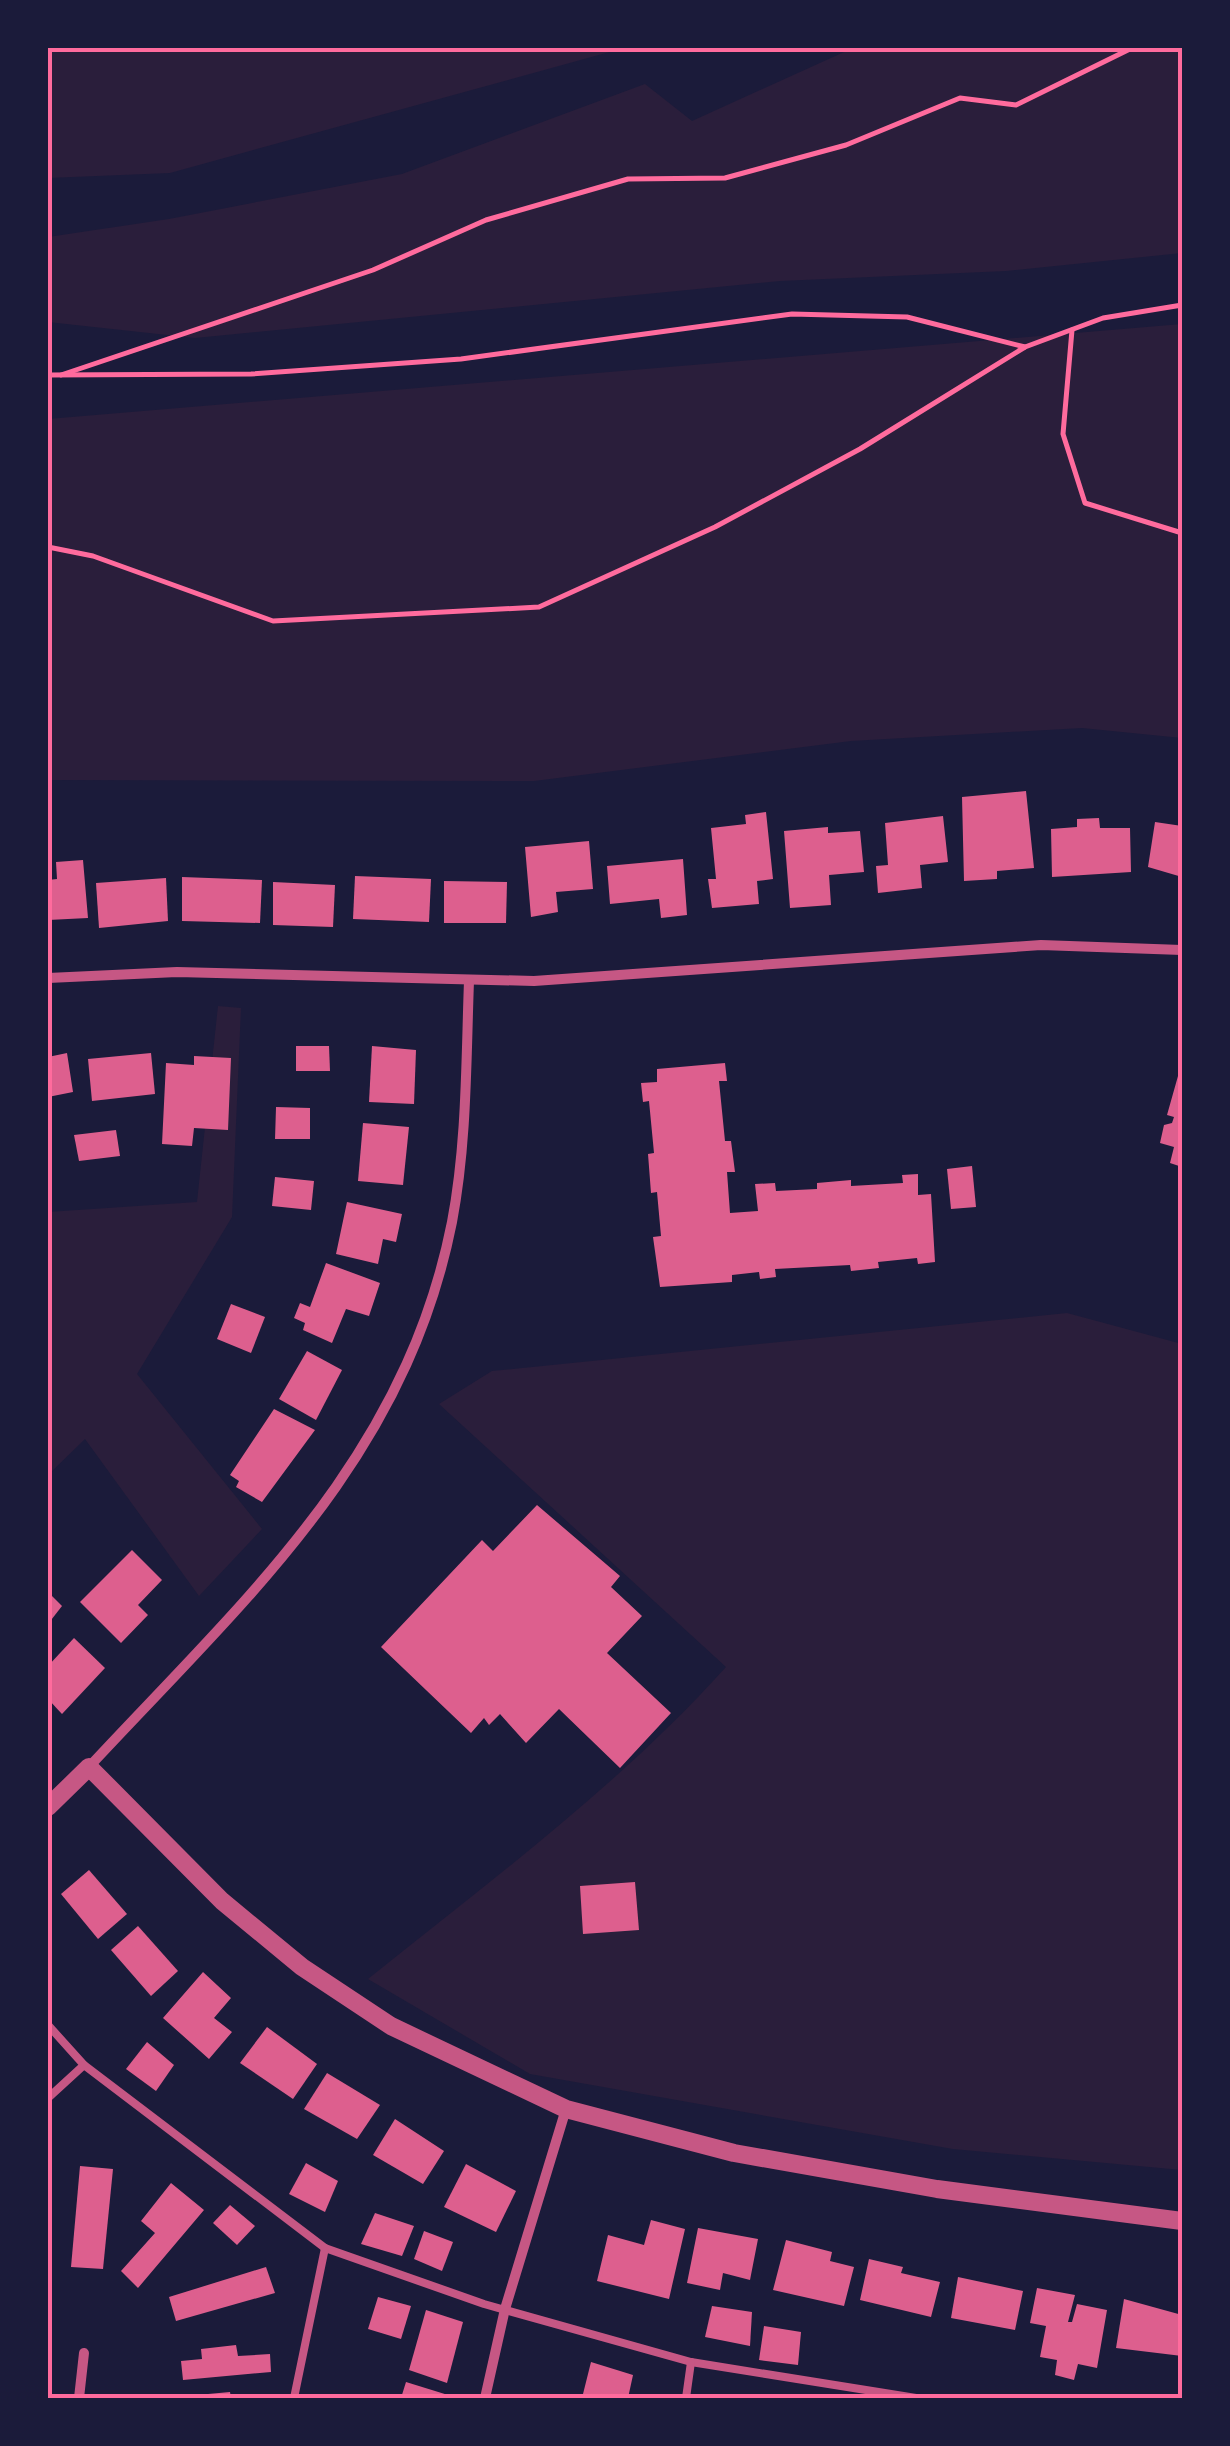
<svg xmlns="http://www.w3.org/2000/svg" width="1230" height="2446" font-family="Manrope,sans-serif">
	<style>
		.green { fill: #2a1e3b }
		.building { fill: #dd5f8e }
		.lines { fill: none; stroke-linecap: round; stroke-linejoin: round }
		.path { stroke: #ff6b9d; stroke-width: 5 }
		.service { stroke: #c65784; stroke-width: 8 }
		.minor { stroke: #c65784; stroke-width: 10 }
		.tertiary { stroke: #c65784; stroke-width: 18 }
		.neatline { fill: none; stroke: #ff6b9d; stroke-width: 4 }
	</style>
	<rect width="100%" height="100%" fill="#1b1b3a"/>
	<g class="green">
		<path d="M48,48H624L170,173L48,178Z"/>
		<path d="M853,48H1182V253L1006,271L780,281L195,338L48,322V237L169,219L402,174L645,84L692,121Z"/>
		<path d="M1182,324V738L1082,728L851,741L534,781L48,780V419Z"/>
		<path d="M218,1006L241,1008L232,1217L137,1374L262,1529L199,1596L85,1439L48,1475V1212L197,1202Z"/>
		<path d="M1067,1313L1182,1344V2170L953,2149L530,2074L368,1979C491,1880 620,1785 726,1667L439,1404L492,1371Z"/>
	</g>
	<g class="building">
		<path d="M1026,791L1034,868L997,871V879L964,881L962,797Z"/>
		<path d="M766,812L773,879L757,881L759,904L712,908L708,879H716L711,828L746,824L745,815Z"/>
		<path d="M943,816L948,862L920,865L922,888L878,893L876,866L888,865L885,823Z"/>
		<path d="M1099,818L1100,828H1130L1131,872L1052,877L1051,829L1077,827V819Z"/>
		<path d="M1155,822L1182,826V877L1148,867Z"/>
		<path d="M828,827V833L860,831L864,872L829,875L831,905L790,908L784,831Z"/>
		<path d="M589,841L593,889L556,892L558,912L531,917L525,847Z"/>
		<path d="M683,859L687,915L661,918L659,899L610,904L607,866Z"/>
		<path d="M83,860L88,918L48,920V880L57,879L56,862Z"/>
		<path d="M355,876L431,879L429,922L353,919Z"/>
		<path d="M182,877L262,880L260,923L182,921Z"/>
		<path d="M166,878L168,921L99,928L96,883Z"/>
		<path d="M444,881L507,882L506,923H444Z"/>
		<path d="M273,882L335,885L333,927L273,925Z"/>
		<path d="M296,1046H329L330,1071H296Z"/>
		<path d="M372,1046L416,1050L414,1104L369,1102Z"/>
		<path d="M67,1053L73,1092L48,1097V1057Z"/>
		<path d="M151,1053L155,1094L92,1101L88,1059Z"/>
		<path d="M194,1056L231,1058L228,1130L194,1128L192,1146L162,1144L166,1063L194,1065Z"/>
		<path d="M725,1063L727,1081H719L725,1141H731L735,1172H727L730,1213L758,1211L755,1184L775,1183L776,1191L817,1189V1183L851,1180V1186L903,1183L902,1175L918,1174V1195L931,1194L935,1262L918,1264L917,1258L878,1262L879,1268L851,1271L850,1265L775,1269L776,1277L760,1279L759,1272L732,1275V1282L660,1287L653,1237L661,1236L657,1192L651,1193L648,1154L654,1153L649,1101L643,1102L641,1083L657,1082V1069Z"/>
		<path d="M1178,1076L1182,1077V1167L1170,1163L1174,1147L1160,1143L1164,1125L1172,1123L1174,1117L1167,1115Z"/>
		<path d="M276,1107L310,1108V1139H275Z"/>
		<path d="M363,1123L409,1127L403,1185L358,1181Z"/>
		<path d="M116,1130L120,1156L79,1161L74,1135Z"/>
		<path d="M972,1166L976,1207L951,1209L947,1169Z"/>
		<path d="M275,1177L314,1181L311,1210L272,1206Z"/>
		<path d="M347,1202L402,1214L396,1242L383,1239L378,1264L336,1254Z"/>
		<path d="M326,1263L380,1283L369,1316L346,1309L332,1343L303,1330L305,1323L294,1318L300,1303L310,1307Z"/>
		<path d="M231,1304L265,1317L251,1353L217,1339Z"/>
		<path d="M307,1351L342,1370L316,1420L279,1399Z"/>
		<path d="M274,1409L315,1430L262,1502L236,1487L239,1481L230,1475Z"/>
		<path d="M537,1505L620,1576L611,1587L642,1616L607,1653L671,1713L620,1768L559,1709L526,1743L500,1714L489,1725L484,1718L471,1733L381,1647L482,1540L493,1551Z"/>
		<path d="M132,1550L162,1580L138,1605L148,1615L121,1643L80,1602Z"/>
		<path d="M48,1592L62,1606L48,1624Z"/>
		<path d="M74,1638L105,1668L62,1714L48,1699V1666Z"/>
		<path d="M89,1870L127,1914L98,1939L61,1894Z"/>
		<path d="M635,1882L639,1930L583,1934L580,1886Z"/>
		<path d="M138,1926L178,1971L151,1996L111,1950Z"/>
		<path d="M203,1972L231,1998L214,2018L232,2032L209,2059L163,2018Z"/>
		<path d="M267,2027L317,2064L293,2099L240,2063Z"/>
		<path d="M147,2042L174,2065L156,2091L126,2069Z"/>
		<path d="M327,2073L380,2105L357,2139L304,2109Z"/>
		<path d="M395,2119L444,2151L423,2184L373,2155Z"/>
		<path d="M306,2163L338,2181L325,2212L289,2194Z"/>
		<path d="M466,2164L516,2191L496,2232L444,2207Z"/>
		<path d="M80,2166L113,2169L103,2269L71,2267Z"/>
		<path d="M171,2183L204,2210L138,2288L121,2271L155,2233L141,2221Z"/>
		<path d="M230,2205L255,2226L237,2245L213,2223Z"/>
		<path d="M375,2213L414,2226L402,2256L361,2244Z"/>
		<path d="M651,2220L685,2229L669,2299L597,2281L608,2235L644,2245Z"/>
		<path d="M698,2228L758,2239L750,2280L723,2273L720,2290L687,2283Z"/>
		<path d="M424,2231L453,2242L442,2271L414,2259Z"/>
		<path d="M786,2240L832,2252L830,2261L854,2267L844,2306L773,2290Z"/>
		<path d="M869,2259L903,2267L901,2273L940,2282L931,2317L860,2300Z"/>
		<path d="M266,2267L275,2293L176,2321L169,2297Z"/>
		<path d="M958,2277L1023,2291L1015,2330L951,2318Z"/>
		<path d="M1037,2288L1075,2295L1068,2322H1072L1077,2304L1107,2310L1097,2368L1078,2364L1074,2380L1055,2375L1057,2360L1040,2357L1046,2326L1030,2323Z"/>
		<path d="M378,2297L411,2306L401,2339L368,2329Z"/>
		<path d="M1124,2299L1182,2315V2356L1116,2348Z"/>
		<path d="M712,2306L752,2312L750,2346L705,2337Z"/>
		<path d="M426,2310L463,2322L447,2383L409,2370Z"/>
		<path d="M764,2326L801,2332L798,2365L759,2360Z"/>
		<path d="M236,2345L238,2356L270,2354L271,2372L183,2380L181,2361L202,2359L201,2349Z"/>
		<path d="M591,2362L633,2375L628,2398H582Z"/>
		<path d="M406,2382L448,2395L447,2398H401Z"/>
		<path d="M230,2392L231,2398H186V2396Z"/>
	</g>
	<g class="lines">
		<g class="path">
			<path d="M1072,330L1063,434L1085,503L1182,533"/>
			<path d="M48,375L251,374L461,359L792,314L907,317L1025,347"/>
			<path d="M61,375L373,270L486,220L628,179L725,178L846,145L960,98L1016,105L1132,48"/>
			<path d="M48,547L93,556L273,621L539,607L715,527L860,449L1025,347L1103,318L1182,305"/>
		</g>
		<g class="service">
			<path d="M48,2025L84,2065L325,2248L484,2304L691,2362L916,2398"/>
			<path d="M48,2098L84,2065"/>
			<path d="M294,2398L325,2248"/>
			<path d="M686,2398L691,2362"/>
		</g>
		<g class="minor">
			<path d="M48,978L177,972L534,981L1041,945L1182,950"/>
			<path d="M89,1767C245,1599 405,1459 452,1222C467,1143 466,1061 469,981"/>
			<path d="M79,2398L84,2353"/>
			<path d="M485,2398L505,2309L566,2109"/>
		</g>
		<path class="tertiary" d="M48,1807L89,1767L222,1901L302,1967L391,2026L566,2109L734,2153L937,2189L1182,2221"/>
	</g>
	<rect width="1230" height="2446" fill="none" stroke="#1b1b3a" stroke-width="100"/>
	<rect x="50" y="50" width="1130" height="2346" class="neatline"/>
</svg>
